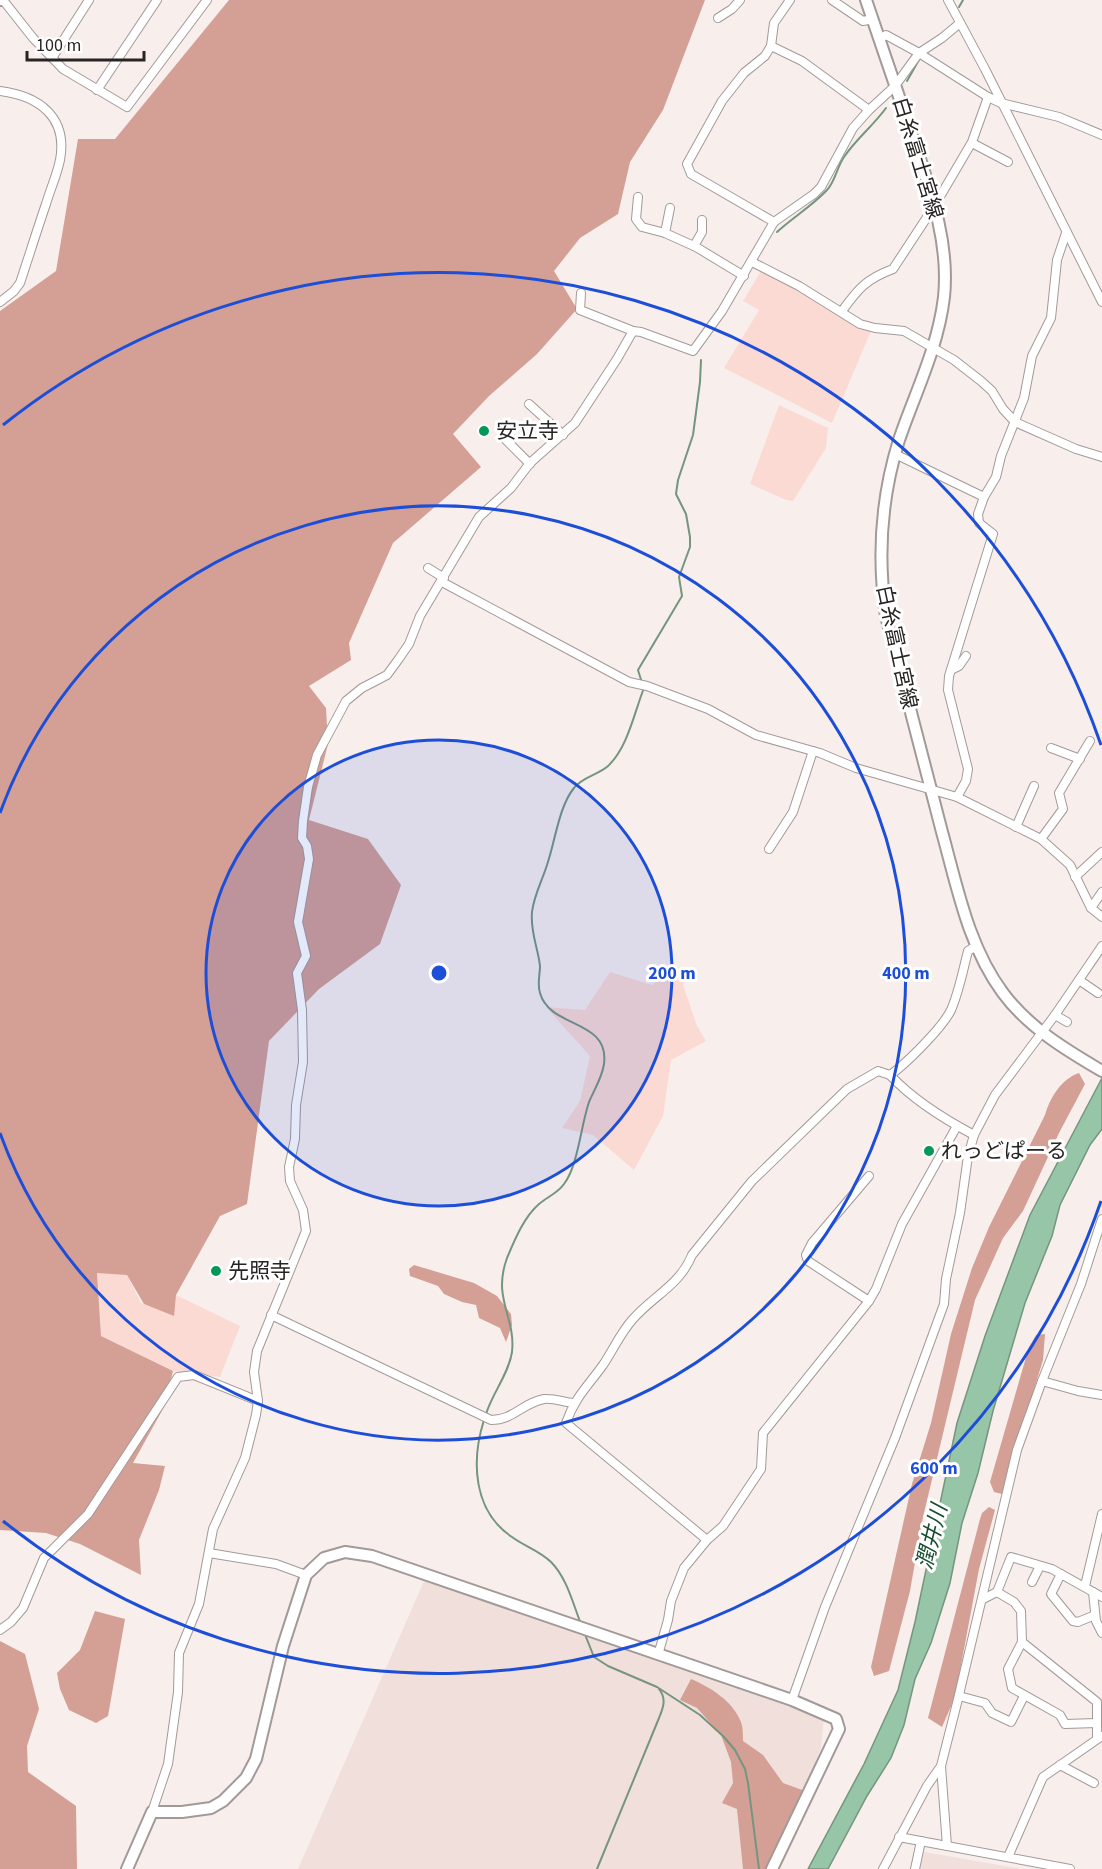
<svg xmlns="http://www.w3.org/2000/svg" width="1102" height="1869" font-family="'Source Sans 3','Noto Sans JP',sans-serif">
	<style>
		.built { fill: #f1dfdb }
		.green { fill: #fbdad3 }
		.forest { fill: #d49f94 }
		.water { fill: #97c5a7; stroke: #75957f; stroke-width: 1.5 }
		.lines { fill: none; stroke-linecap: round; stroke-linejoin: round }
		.stream { stroke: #75957f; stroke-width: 2 }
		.street-casing { stroke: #a29a98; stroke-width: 10 }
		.secondary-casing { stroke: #a29a98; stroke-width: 14 }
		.street { stroke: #fff; stroke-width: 8 }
		.secondary { stroke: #fff; stroke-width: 10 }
		.ring { fill: none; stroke: #1d4ed8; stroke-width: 3 }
		.poi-dot { fill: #039758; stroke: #fff; stroke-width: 2 }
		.labels { text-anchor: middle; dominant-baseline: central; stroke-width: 6; stroke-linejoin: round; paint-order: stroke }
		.street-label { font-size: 21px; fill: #272423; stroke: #fff }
		.poi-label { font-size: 21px; fill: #272423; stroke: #fff; text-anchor: start }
		.water-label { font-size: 22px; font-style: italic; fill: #194f31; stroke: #fff }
		.centre { fill: #1d4ed8; stroke: #fff; stroke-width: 3 }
		.ring-label { font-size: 18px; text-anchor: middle; font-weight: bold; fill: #1d4ed8; stroke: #fff; stroke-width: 6; stroke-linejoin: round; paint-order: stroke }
	</style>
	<rect width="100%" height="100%" fill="#f8efed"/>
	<g class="built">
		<path d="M424,1581L824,1717L821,1748L775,1869H298Z"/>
		<path d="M919,1851L1023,1869H916Z"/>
	</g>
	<g class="green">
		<path d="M761,271L796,287L871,331L832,423L724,368L759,310L743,301Z"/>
		<path d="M779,405L828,428L826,448L793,501L786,500L750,484Z"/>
		<path d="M674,965L690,972L683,985L697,1026L706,1041L671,1060L663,1116L634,1170L593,1135L562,1128L580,1101L590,1056L546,1007L585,1010L610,972L652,985Z"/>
		<path d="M97,1272L127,1275L141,1303L173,1315L176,1295L240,1326L220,1377L173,1371L101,1336Z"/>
	</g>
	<g class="forest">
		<path d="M229,0H705L663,110L630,162L618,214L580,238L554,271L577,309L537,354L489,396L453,434L481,467L393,543L349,643L351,660L309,686L326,708L328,744L309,820L368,839L401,885L380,944L319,989L269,1041L247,1204L220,1216L176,1295L174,1316L144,1304L127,1275L97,1273L101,1336L173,1371L164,1407L133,1463L165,1466L159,1490L139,1540L141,1575L80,1544L46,1533L0,1530V311L56,271L78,139H115Z"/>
		<path d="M1079,1073L1085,1084L1059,1133L1023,1211L1003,1238L975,1300L923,1517L910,1591L889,1671L874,1676L871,1667L912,1484L931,1423L951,1334L972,1268L989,1227L1045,1115C1050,1098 1061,1079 1079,1073Z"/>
		<path d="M414,1265L474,1283L497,1296L511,1314L512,1325L506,1342L500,1328L479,1318L476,1305L462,1302L444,1294L438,1286L410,1276L409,1269Z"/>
		<path d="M1045,1334L1043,1360L1002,1494L994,1492L990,1482L1029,1347L1036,1335Z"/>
		<path d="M989,1507L995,1510L979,1569L955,1697L942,1727L928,1718L980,1519L982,1513Z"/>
		<path d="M95,1611L125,1619L108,1716L96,1723L69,1710L60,1689L57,1673L80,1650Z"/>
		<path d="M0,1641L25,1654L39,1709L27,1746L28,1772L76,1806L77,1869H0Z"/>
		<path d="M691,1679C710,1687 733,1701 741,1722C743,1727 743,1735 743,1741L763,1755L783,1783L805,1791L768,1869H743L737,1809L722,1803L733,1783L731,1762L721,1735L697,1708L680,1700Z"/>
	</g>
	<path class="water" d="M1102,1078V1129L1090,1145L1060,1205L1052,1236L1025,1303L993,1411L978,1473L962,1523L950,1583L931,1643L915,1679L904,1725L891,1758L867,1796L828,1869H808L864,1764L898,1690L915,1622L957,1423L985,1336L1030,1215Z"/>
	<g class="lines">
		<g class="stream">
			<path d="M959,7L963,0"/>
			<path d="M907,81L920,58"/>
			<path d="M777,232C792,218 812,206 827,190C835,182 837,167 844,157C856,139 873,126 886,108"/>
			<path d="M642,683L638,670L682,596L679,577L690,547V537L686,514L676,494L678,480L693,435L700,382L701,360"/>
			<path d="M486,1414C492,1394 509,1373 512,1352C516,1317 492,1299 507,1258C515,1239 524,1217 539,1204C547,1197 558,1193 564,1184C578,1166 581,1125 589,1102C594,1090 602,1078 604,1064C610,1019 550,1029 540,993C537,984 540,975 540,966C538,948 530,931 532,912C534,895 542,881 547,865C555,842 559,806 574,788C582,777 598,775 608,766C628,747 634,713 644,688"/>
			<path d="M484,1420C471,1461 473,1511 512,1537C524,1546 540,1551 551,1562C567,1578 573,1604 581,1624"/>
			<path d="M584,1632L594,1657L608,1666L657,1687L700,1715L724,1737L735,1750L745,1769L748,1783L759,1869"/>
			<path d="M597,1869L659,1718C663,1708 667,1699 659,1689"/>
		</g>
		<defs>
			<g id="street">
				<path d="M3,0L33,38L63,69L127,107L207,0"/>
				<path d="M832,0L863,21L873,19"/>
				<path d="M948,0L985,69L1102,302"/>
				<path d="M718,18L732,9L740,0"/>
				<path d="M879,39L886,35L919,53L988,97L1001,103L1059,117L1102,135"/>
				<path d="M771,46L802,61L869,110"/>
				<path d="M52,58L89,0"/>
				<path d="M97,90L157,0"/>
				<path d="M0,91C39,96 68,117 60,160C57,175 50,190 46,204C37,230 29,256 20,283L14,291L0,302"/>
				<path d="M972,143L1008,162"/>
				<path d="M638,197L636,219L642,227L665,233L696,247L744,276"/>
				<path d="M774,222L691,174L687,164L722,101L744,73L765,56L771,46L774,23L790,0"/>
				<path d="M665,233L670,208"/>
				<path d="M694,246L702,232V220"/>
				<path d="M752,262L799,286L860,324L875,328L904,331L954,360L981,381L992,391L1003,409L1015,422L1076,449L1102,457"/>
				<path d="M581,293L580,310L633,331"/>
				<path d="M842,311C858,289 866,279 893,269L935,205L972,142L988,97"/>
				<path d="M529,404L563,435"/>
				<path d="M506,440L530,464"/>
				<path d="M895,454L984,497"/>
				<path d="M428,568L444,578"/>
				<path d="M442,582L629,682L647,686L708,709L756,735L820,753L856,768L957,797L1041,839L1070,865L1091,908L1102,917"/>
				<path d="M951,670L959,666L966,656"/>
				<path d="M1051,748L1080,759"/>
				<path d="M957,797L966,781L968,769L948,690L949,676L993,534L979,523L978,514L984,497L996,477L1001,456L1024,398L1032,356L1051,318L1057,260L1066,233"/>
				<path d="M1016,827L1034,786"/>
				<path d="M1041,839L1063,809L1059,793L1090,741"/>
				<path d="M769,849L793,812L813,751"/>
				<path d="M1075,877L1102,852"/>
				<path d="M1091,908L1102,892"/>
				<path d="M1079,980L1098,993"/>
				<path d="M1055,1015L1067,1022"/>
				<path d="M890,1075C913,1100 944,1119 974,1135"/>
				<path d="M869,1301L808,1261L806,1255L812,1243L869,1176"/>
				<path d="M271,1315L491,1420C514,1420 522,1403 544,1399C553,1398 564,1402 573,1403"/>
				<path d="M1042,1381L1078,1391L1102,1395"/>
				<path d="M707,1540L566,1423C575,1397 588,1386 603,1365C613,1350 621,1332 633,1319C653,1296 680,1285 692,1255L752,1181L847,1089L878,1071L890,1075C906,1064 943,1027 951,1010C959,992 963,970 968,951L976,946"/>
				<path d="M209,1553L276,1564L306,1575"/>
				<path d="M1061,1574L1051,1594L1073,1621L1078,1622L1095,1615"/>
				<path d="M1032,1582L1040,1566"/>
				<path d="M1085,1586L1102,1514"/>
				<path d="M997,1592L1011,1557L1052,1569L1102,1597"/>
				<path d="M1093,1592L1096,1621L1102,1633"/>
				<path d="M983,1599L997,1592L1014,1602L1021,1611L1022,1642L1008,1669L1012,1688L1060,1715L1065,1724L1097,1723"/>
				<path d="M0,1630L11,1622L23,1608L44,1558L88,1514L178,1377L194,1375L258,1401"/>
				<path d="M1022,1642L1097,1702V1739"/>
				<path d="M658,1655L668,1620L671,1601L684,1568L707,1540L723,1526L761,1469L763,1433L869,1301L876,1289L902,1224L957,1126"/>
				<path d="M959,1696L985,1703L992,1713L1011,1722L1024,1696"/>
				<path d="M792,1700L825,1607L895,1438L944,1304L946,1279L960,1213L968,1156L974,1135L995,1095L1055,1015L1102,946"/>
				<path d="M1060,1765L1094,1783"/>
				<path d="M941,1766L947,1846"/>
				<path d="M152,1812L168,1764L178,1692L179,1653L199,1604L213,1529L245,1458L256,1415L258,1401L254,1372L257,1351L306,1231L303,1210L290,1181L289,1167L295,1139L296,1105L303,1062L302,1010L297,973L306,956L298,922L309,859L307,846L302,838L303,821L308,787L317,755L346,701L362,688L387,675L398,660L409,644L420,616L479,517L511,488L530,463L575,423L617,359L633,331L641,332L693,351L722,311L774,222L814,194L821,187L853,128L869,110L895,86L919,53L942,38L960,23"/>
				<path d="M899,1837L1070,1869"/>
				<path d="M1008,1857L1043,1777L1102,1736"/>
				<path d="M883,1869L927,1786L941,1766L958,1699L1017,1450L1042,1381L1081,1284L1102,1219"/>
				<path d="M915,1869L921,1841"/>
			</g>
			<g id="secondary">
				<path d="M0,0H1"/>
				<path d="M866,0C881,43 895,86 910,129C928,184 950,239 944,297C938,348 915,393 899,440C881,498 877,556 886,616C904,688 923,760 942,832C957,886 968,946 1003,993C1028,1027 1066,1050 1102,1071"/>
				<path d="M127,1869L152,1812H182L211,1808L223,1801L246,1778L256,1759L283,1646L306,1575L324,1558L345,1552L372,1556L792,1700L836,1719L839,1729L772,1869"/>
			</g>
		</defs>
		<use href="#street" class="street-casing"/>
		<use href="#secondary" class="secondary-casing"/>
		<use href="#street" class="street"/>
		<use href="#secondary" class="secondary"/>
	</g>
	<circle cx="439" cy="973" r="233" fill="#1d4ed8" fill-opacity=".12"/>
	<g class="ring">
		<circle cx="439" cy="973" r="233"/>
		<path d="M0 813A467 467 0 1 1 0 1133"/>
		<path d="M1101 1201A700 700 0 0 1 3 1521M3 425A700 700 0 0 1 1101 745"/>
	</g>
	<g class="poi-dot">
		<circle cx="484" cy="431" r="6"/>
		<circle cx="929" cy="1151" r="6"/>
		<circle cx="216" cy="1271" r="6"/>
	</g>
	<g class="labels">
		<g class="street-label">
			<text transform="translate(918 158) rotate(73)">白糸富士宮線</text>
			<text transform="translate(897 647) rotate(78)">白糸富士宮線</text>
		</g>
		<g class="poi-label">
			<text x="496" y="431">安立寺</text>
			<text x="941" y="1151">れっどぱーる</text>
			<text x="228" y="1271">先照寺</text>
		</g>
		<g class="water-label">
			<text transform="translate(932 1537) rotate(-76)">潤井川</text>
		</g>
	</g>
	<circle cx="439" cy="973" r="9" class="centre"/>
	<g class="ring-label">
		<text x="672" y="979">200 m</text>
		<text x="906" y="979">400 m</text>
		<text x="934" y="1474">600 m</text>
	</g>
	<path d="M27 51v9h117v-9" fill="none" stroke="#272423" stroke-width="3"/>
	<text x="36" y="51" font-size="18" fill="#272423" stroke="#ffffff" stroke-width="4.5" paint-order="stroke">100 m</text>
</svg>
